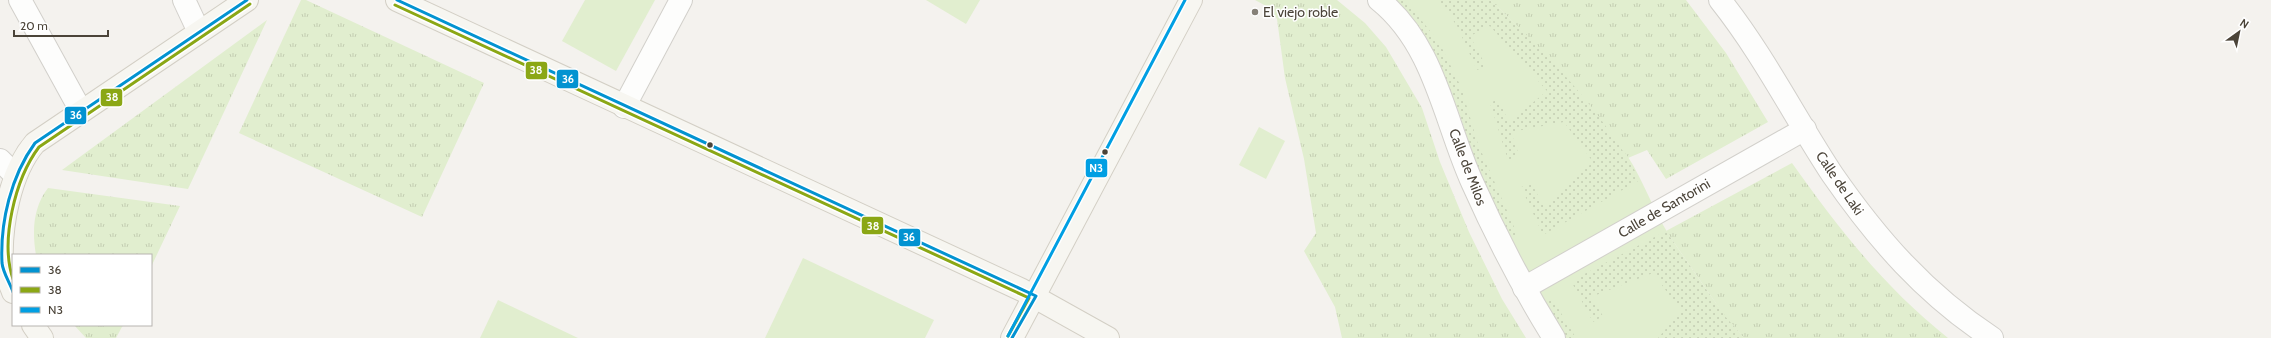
<svg xmlns="http://www.w3.org/2000/svg" width="2271" height="338" font-family="Cabin,sans-serif">
	<style>
		.grass { fill: url(#grass-tufts) }
		.park { fill: #e1eecf }
		.garden { fill: url(#garden-dots) }
		.lines { fill: none; stroke-linecap: round; stroke-linejoin: round }
		.street-casing { stroke: #d2d0cb; stroke-width: 24 }
		.secondary-casing { stroke: #d3cfc5; stroke-width: 24 }
		.street { stroke: #fdfdfc; stroke-width: 22 }
		.secondary { stroke: #f7f6f1; stroke-width: 22 }
		.bus-1-casing { stroke: #fff; stroke-width: 6 }
		.bus-2-casing { stroke: #fff; stroke-width: 6 }
		.bus-3-casing { stroke: #fff; stroke-width: 6 }
		.bus-1 { stroke: #0293d1; stroke-width: 3 }
		.bus-2 { stroke: #8ba715; stroke-width: 3 }
		.bus-3 { stroke: #009fe3; stroke-width: 3 }
		.poi-dot { fill: #868178; stroke: #fff; stroke-width: 1.5 }
		.bus-dot { fill: #4b4439; stroke: #fff; stroke-width: 1.5 }
		.labels { text-anchor: middle; dominant-baseline: central; stroke-width: 3; stroke-linejoin: round; paint-order: stroke }
		.poi-label { font-size: 14px; fill: #4b4439; stroke: #fff; text-anchor: start }
		.street-label { font-size: 14px; fill: #4b4439; stroke: #fff }
		.line-badge { stroke: #fff; stroke-width: 1.5 }
		.badge-label { font-size: 11px; text-anchor: middle; font-weight: bold; fill: #fff }
	</style>
	<defs>
		<pattern id="grass-tufts" width="24" height="20" patternUnits="userSpaceOnUse"><rect width="24" height="20" fill="#e1eecf"/><path d="M3 7l-1-3M5 7V3M7 7l1-3M15 17l-1-3M17 17v-4M19 17l1-3" fill="none" stroke="#c3cdb2"/></pattern>
		<pattern id="garden-dots" width="8" height="8" patternUnits="userSpaceOnUse"><rect width="8" height="8" fill="#e1eecf"/><path d="M2 2h.1M6 6h.1" fill="none" stroke="#c3cdb2" stroke-width="1.8" stroke-linecap="round"/></pattern>
	</defs>
	<rect width="100%" height="100%" fill="#f4f2ee"/>
	<g class="grass">
		<path d="M301,0H306L484,83L422,217L239,133Z"/>
		<path d="M1255,0H1337L1365,23L1386,47L1422,108L1440,162L1469,232L1502,299L1526,338H1342L1335,307L1304,251L1316,233L1304,159L1285,78L1277,19L1268,7Z"/>
		<path d="M1490,0H1686L1726,53L1768,122L1666,179L1647,150L1628,158C1585,100 1544,50 1490,0Z"/>
		<path d="M267,20L188,189L62,170Z"/>
		<path d="M1792,163C1839,229 1884,287 1948,338H1744L1724,315L1666,231Z"/>
		<path d="M48,188L180,206L151,267V255H36C32,232 33,207 48,188Z"/>
		<path d="M74,325H123L116,338H86Z"/>
	</g>
	<g class="park">
		<path d="M585,0H655L616,71L562,41Z"/>
		<path d="M926,0H980L966,24Z"/>
		<path d="M1390,0H1490C1541,48 1589,100 1628,157C1643,180 1652,207 1666,230C1688,268 1716,305 1744,338H1565L1509,239L1457,107L1432,53Z"/>
		<path d="M1259,127L1285,141L1266,179L1239,165Z"/>
		<path d="M803,258L934,320L925,338H765Z"/>
		<path d="M498,300L578,338H480Z"/>
	</g>
	<g class="garden">
		<path d="M1390,0H1405L1439,42L1461,87L1478,144L1518,236L1509,239L1479,173L1457,107L1432,53Z"/>
		<path d="M1439,0H1490C1546,52 1604,113 1640,180L1543,235L1521,187L1532,184L1544,207L1593,162L1564,122L1511,132L1519,155L1508,160L1490,103L1498,99L1509,122L1547,91L1490,26L1470,36L1486,66L1477,70L1457,26Z"/>
		<path d="M1666,231L1724,315L1744,338H1658L1681,311L1653,273L1591,297L1603,316L1593,322L1571,281Z"/>
		<path d="M1552,298L1576,338H1565L1544,303Z"/>
	</g>
	<g class="lines">
		<defs>
			<g id="street">
				<path d="M20,0L81,111"/>
				<path d="M184,0L199,32"/>
				<path d="M1379,0C1435,45 1444,120 1472,182C1496,236 1523,288 1554,338"/>
				<path d="M1720,0C1763,54 1794,116 1832,174C1877,239 1925,294 1992,338"/>
				<path d="M624,107L681,0"/>
				<path d="M0,160L14,174"/>
				<path d="M1524,288L1805,129"/>
			</g>
			<g id="secondary">
				<path d="M397,0L1022,290L1108,338"/>
				<path d="M13,292C10,283 4,273 2,264C0,226 10,172 35,143L247,0"/>
				<path d="M33,325L42,338"/>
				<path d="M1012,338L1191,0"/>
			</g>
		</defs>
		<use href="#street" class="street-casing"/>
		<use href="#secondary" class="secondary-casing"/>
		<use href="#street" class="street"/>
		<use href="#secondary" class="secondary"/>
		<defs>
			<g id="bus-1">
				<path d="M397,0L1036,296L1012,338"/>
				<path d="M13,292C10,283 3,273 2,263C0,222 11,176 35,143L247,0"/>
			</g>
			<g id="bus-2">
				<path d="M395,5L1029,298L1008,336"/>
				<path d="M13,279C0,241 15,179 39,147L250,4"/>
			</g>
			<path id="bus-3" d="M1008,336L1185,0"/>
		</defs>
		<use href="#bus-1" class="bus-1-casing"/>
		<use href="#bus-2" class="bus-2-casing"/>
		<use href="#bus-3" class="bus-3-casing"/>
		<use href="#bus-1" class="bus-1"/>
		<use href="#bus-2" class="bus-2"/>
		<use href="#bus-3" class="bus-3"/>
	</g>
	<circle class="poi-dot" cx="1255" cy="12" r="4"/>
	<g class="bus-dot">
		<circle cx="710" cy="145" r="3.5"/>
		<circle cx="1105" cy="152" r="3.5"/>
	</g>
	<g class="labels">
		<g class="poi-label">
			<text x="1263" y="12">El viejo roble</text>
		</g>
		<g class="street-label">
			<text transform="translate(1468 167) rotate(69)">Calle de Milos</text>
			<text transform="translate(1840 183) rotate(56)">Calle de Laki</text>
			<text transform="translate(1664 208) rotate(-30)">Calle de Santorini</text>
		</g>
	</g>
	<g class="line-badge">
		<rect x="525" y="61" width="23" height="19" rx="4" fill="#8ba715"/>
		<rect x="556" y="69" width="23" height="20" rx="4" fill="#0293d1"/>
		<rect x="100" y="88" width="23" height="19" rx="4" fill="#8ba715"/>
		<rect x="64" y="106" width="23" height="19" rx="4" fill="#0293d1"/>
		<rect x="1085" y="158" width="23" height="20" rx="4" fill="#009fe3"/>
		<rect x="861" y="216" width="23" height="19" rx="4" fill="#8ba715"/>
		<rect x="898" y="228" width="23" height="19" rx="4" fill="#0293d1"/>
	</g>
	<g class="badge-label">
		<text x="536" y="74">38</text>
		<text x="568" y="83">36</text>
		<text x="112" y="101">38</text>
		<text x="76" y="119">36</text>
		<text x="1096" y="172">N3</text>
		<text x="873" y="230">38</text>
		<text x="909" y="241">36</text>
	</g>
	<rect x="12" y="254" width="140" height="72" fill="#ffffff" stroke="#b7b4b0"/>
	<rect x="20" y="267" width="20" height="6" fill="#0293d1" stroke="#b7b4b0"/>
	<text x="48" y="274" font-size="12" fill="#4b4439">36</text>
	<rect x="20" y="287" width="20" height="6" fill="#8ba715" stroke="#b7b4b0"/>
	<text x="48" y="294" font-size="12" fill="#4b4439">38</text>
	<rect x="20" y="307" width="20" height="6" fill="#009fe3" stroke="#b7b4b0"/>
	<text x="48" y="314" font-size="12" fill="#4b4439">N3</text>
	<g transform="translate(2239 32) rotate(33)" stroke="#ffffff" stroke-width="3" paint-order="stroke">
	<path d="M0-3L7 15L0 10L-7 15Z" fill="#4b4439"/>
	<text y="-6" font-size="11" font-weight="bold" text-anchor="middle" fill="#4b4439">N</text>
	</g>
	<path d="M14 30v6h94v-6" fill="none" stroke="#4b4439" stroke-width="2"/>
	<text x="20" y="30" font-size="12" fill="#4b4439" stroke="#ffffff" stroke-width="3" paint-order="stroke">20 m</text>
</svg>
